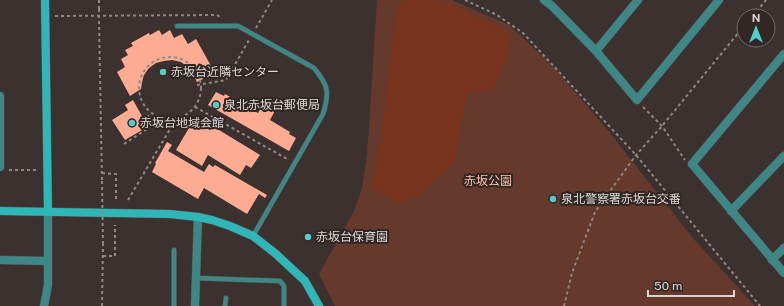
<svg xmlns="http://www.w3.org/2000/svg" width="784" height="306" font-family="'Public Sans','Noto Sans JP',sans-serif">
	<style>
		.green { fill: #65392b }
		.water { fill: #78341e }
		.building { fill: #fdac93 }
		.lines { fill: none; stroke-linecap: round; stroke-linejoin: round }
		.lane-casing { stroke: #584f4c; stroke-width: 5.5 }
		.street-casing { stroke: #584f4c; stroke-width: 9 }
		.secondary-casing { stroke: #584f4c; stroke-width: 9 }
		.path { stroke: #908886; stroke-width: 2; stroke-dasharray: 3 3; stroke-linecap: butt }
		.lane { stroke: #3e8787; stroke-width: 4.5 }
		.street { stroke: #3e8787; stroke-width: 8 }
		.secondary { stroke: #2fb6b6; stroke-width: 8 }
		.path-bridge { stroke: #908886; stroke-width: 2; stroke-dasharray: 3 3; stroke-linecap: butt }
		.poi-dot { fill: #52cdcd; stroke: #312725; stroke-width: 1.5 }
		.labels { text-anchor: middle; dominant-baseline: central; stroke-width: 4; stroke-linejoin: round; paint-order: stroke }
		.poi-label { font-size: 12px; fill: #ddd6d5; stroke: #312725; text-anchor: start }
		.park-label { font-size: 12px; fill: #febeaa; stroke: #312725 }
	</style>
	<rect width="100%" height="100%" fill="#3b312e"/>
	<path class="green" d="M377,0H452L509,25L551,64L610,133L692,237L755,306H335L319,274L354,211L362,188L367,155Z"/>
	<path class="water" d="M403,0H439L447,3L506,31L510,39L505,62L492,91L467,93L454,163L420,194L399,203L372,188C385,128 388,65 398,5Z"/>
	<g class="building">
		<path d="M159,30L162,35L170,30L174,38L182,34L188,44L196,39L215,73L197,82L193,74L188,67L181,62L172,60L164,61L156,63L149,68L144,75L142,82L141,89L130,96L117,72L125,67L121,59L128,55L125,50L133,46L131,43L149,33L150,35Z"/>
		<path d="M216,92L224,96L225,94L258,113L262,106L269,110L273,102L278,105L270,120L290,132L289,134L296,138L289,151L208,105Z"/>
		<path d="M133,100L143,118L148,115L152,118L149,126L125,140L112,120L128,110L125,105Z"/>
		<path d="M196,116L260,155L251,168L246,165L240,175L208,155L202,166L176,150Z"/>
		<path d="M167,142L172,145L168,151L204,172L209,164L213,167L215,165L267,195L265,198L259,194L247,214L204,188L198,199L152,172L156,164L155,163Z"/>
	</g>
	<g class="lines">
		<defs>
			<g id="lane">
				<path d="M177,26H238L314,68C328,85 330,92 323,114L253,236"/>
				<path d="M196,278L280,281L284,286V306"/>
				<path d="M174,306V250"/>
				<path d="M225,306L226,298"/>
			</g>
			<g id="street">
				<path d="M544,0L551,5L596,51L637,100L719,0"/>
				<path d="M596,51L638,0"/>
				<path d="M784,54L692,164L784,273"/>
				<path d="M0,96V167"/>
				<path d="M731,211L784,156"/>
				<path d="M0,260L48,261"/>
				<path d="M772,260L784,248"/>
				<path d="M44,306L48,285V212"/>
				<path d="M195,306L198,217"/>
			</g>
			<g id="secondary">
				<path d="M45,0L48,212"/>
				<path d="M0,211L170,214L198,217L212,220L230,226L253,236L276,254L305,281L319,306"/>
			</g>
		</defs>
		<use href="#lane" class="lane-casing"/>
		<use href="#street" class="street-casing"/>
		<use href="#secondary" class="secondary-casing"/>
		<g class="path">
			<path d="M99,0V9"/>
			<path d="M465,0L497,15L523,33L636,155L760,306"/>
			<path d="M55,16L217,15L222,18"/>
			<path d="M753,16L766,0"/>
			<path d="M99,21L102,181"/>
			<path d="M256,28L272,0"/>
			<circle cx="170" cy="88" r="31"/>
			<path d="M197,85L226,80L249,40"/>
			<path d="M195,107L289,160"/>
			<path d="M643,107L662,126L685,160"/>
			<path d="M124,144L150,127L157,117"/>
			<path d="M9,170H39"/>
			<path d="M102,173L116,174V202"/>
			<path d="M128,200L176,119"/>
			<path d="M103,256H115V225"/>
			<path d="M102,306L103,244"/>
			<path d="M564,306L572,273L595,212L636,155L662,126L744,26"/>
		</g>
		<use href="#lane" class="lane"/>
		<use href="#street" class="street"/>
		<use href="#secondary" class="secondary"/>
		<g class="path-bridge">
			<path d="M99,9V21"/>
			<path d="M102,181L103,244"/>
		</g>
	</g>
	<g class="poi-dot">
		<circle cx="163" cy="72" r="4"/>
		<circle cx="216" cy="105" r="4"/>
		<circle cx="132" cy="123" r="4"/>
		<circle cx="553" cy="199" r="4"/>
		<circle cx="308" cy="237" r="4"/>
	</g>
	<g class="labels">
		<g class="poi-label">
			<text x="171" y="72">赤坂台近隣センター</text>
			<text x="224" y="105">泉北赤坂台郵便局</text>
			<text x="140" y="123">赤坂台地域会館</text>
			<text x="561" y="199">泉北警察署赤坂台交番</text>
			<text x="316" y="237">赤坂台保育園</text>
		</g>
		<g class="park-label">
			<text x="488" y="181">赤坂公園</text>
		</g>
	</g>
	<g transform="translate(756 28)"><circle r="19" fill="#312725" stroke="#766d6b"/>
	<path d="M0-3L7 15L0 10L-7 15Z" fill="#52cdcd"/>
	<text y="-6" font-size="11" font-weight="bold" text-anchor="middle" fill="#ddd6d5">N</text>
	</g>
	<path d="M648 290v6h86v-6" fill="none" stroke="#ddd6d5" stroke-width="2"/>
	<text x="654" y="290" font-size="12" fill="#ddd6d5" stroke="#312725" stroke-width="3" paint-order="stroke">50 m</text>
</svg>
